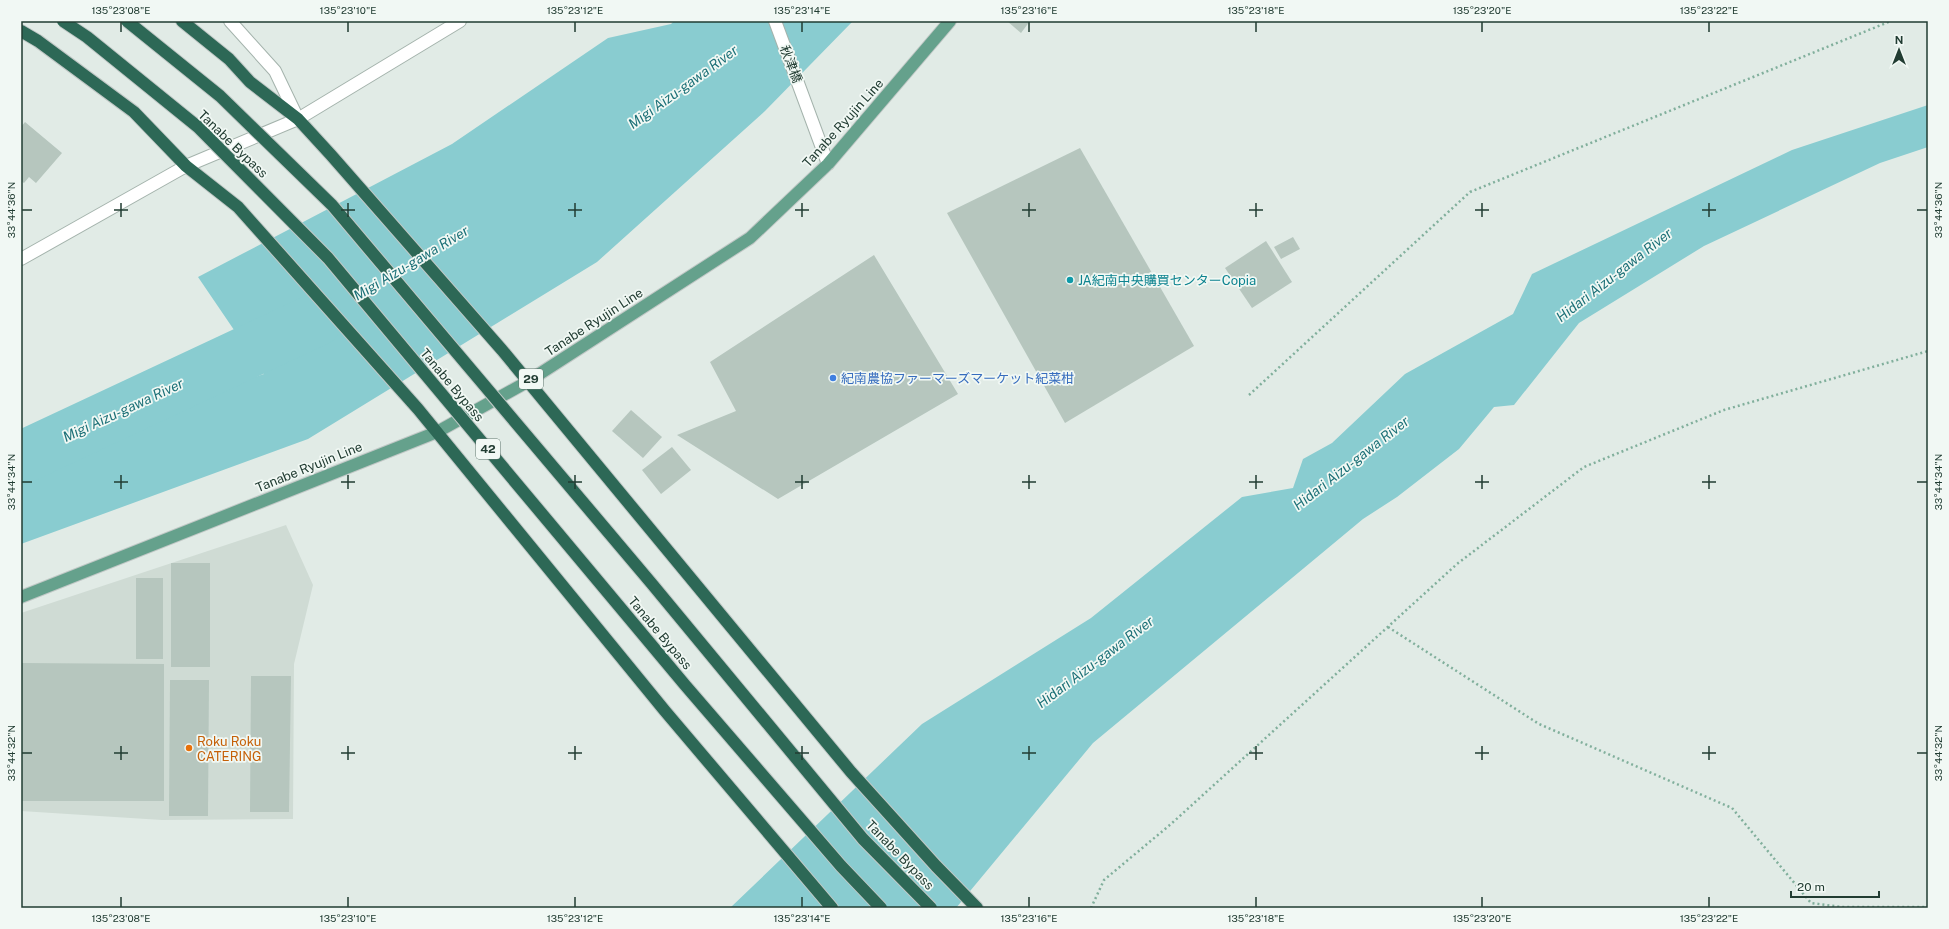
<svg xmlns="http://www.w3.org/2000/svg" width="1949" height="929" font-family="'Public Sans','Noto Sans JP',sans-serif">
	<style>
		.built { fill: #cfdbd4 }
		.water { fill: #89ccd0 }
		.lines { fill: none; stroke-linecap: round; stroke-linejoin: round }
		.river { stroke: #89ccd0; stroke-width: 53 }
		.building { fill: #b6c6be }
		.minor-casing { stroke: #a4b3ac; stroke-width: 14 }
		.major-casing { stroke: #c1c8c6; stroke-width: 14 }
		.highway-casing { stroke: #c1c8c6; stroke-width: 14 }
		.path { stroke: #81af9c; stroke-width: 2.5; stroke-dasharray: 2 3; stroke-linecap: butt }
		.minor { stroke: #fff; stroke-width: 12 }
		.major { stroke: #65a18c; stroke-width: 12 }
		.highway { stroke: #2d6856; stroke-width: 12 }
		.highway-bridge-casing { stroke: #c1c8c6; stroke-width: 14; stroke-linecap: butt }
		.highway-bridge { stroke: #2d6856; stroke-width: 12 }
		.ticks { fill: none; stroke: #213c32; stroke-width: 1.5 }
		.culture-dot { fill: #0f9aa8; stroke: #f1f8f4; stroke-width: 1.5 }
		.shop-dot { fill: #3f7fe0; stroke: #f1f8f4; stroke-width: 1.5 }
		.food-dot { fill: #e8710a; stroke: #f1f8f4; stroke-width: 1.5 }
		.labels { text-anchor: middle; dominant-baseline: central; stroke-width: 3.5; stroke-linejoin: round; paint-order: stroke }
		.shield { fill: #f1f8f4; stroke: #5f746c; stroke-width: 1 }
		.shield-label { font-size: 12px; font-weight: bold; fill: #213c32 }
		.street-label { font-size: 13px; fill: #213c32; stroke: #f1f8f4 }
		.culture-label { font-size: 13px; fill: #0d838f; stroke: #f1f8f4; text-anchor: start }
		.shop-label { font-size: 13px; fill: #366cbe; stroke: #f1f8f4; text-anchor: start }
		.food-label { font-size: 13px; fill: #c56008; stroke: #f1f8f4; text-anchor: start }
		.water-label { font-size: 14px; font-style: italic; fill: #1c7077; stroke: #f1f8f4 }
		.neatline { fill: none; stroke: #213c32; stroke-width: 1.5 }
		.ticks-label { font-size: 10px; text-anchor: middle; fill: #213c32 }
	</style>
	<rect width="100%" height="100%" fill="#e1ebe6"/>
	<path class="built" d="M286,525L313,585L294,664L293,819L162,820L21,811V613Z"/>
	<g class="water">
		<path d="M674,21H853L765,111L597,262L308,439L21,544V452L264,374L198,277L452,144L608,38L671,24Z"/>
		<path d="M1928,105V147L1880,163L1704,246L1579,323L1514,405L1494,407L1459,449L1397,497L1363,519L1093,743L956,908H730L922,724L1091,618L1242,497L1293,488L1303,459L1332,443L1405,374L1513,314L1532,274L1792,150Z"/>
	</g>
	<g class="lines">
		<path class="river" d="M21,458L316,320"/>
	</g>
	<g class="building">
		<path d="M1007,21H1030L1021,33Z"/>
		<path d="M25,122L62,153L36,183L29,177L24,183L21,181V127Z"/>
		<path d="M1080,148L1194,346L1065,423L947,213Z"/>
		<path d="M1293,237L1300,249L1281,259L1274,247Z"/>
		<path d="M1266,241L1292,282L1252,308L1225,268Z"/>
		<path d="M874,255L958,394L778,499L677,435L736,411L710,362Z"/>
		<path d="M631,410L662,437L643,458L612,431Z"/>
		<path d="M672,447L691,470L661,494L642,470Z"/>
		<rect x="171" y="563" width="39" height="104"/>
		<rect x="136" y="578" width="27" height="81"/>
		<path d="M22,663L164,664V801H22Z"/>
		<path d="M251,676H291L289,812H250Z"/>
		<path d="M170,680H209L208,816H169Z"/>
	</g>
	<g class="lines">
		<defs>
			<g id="minor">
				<path d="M230,21L275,71L298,119"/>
				<path d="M775,21L828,164"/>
				<path d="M21,259L186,166L298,119L460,21"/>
			</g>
			<path id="major" d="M21,597L437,432L527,382L750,238L828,164L950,21"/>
			<g id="highway">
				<path d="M182,21L229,59L250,82L298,119L331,155L502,350L851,772L936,866L977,908"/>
				<path d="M21,31L38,41L134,112L186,166L238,207L418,409L665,711L832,908"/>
			</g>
		</defs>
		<use href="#minor" class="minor-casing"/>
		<use href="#major" class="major-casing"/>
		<use href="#highway" class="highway-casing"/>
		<g class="path">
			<path d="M1249,395L1470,192L1891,21"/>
			<path d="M1388,627L1539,724L1732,808L1811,903L1841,907H1928"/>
			<path d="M1091,908L1104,880L1171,824L1457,564L1584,467L1724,410L1928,351"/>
		</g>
		<use href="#minor" class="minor"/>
		<use href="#major" class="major"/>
		<use href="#highway" class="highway"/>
		<defs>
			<g id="highway-bridge">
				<path d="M63,21L87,37L198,127L328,258L685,685L841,866L881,908"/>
				<path d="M127,21L220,96L332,205L652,584L863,839L931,908"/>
			</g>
		</defs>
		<use href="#highway-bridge" class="highway-bridge-casing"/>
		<use href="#highway-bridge" class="highway-bridge"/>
	</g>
	<path class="ticks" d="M121,22V32M348,22V32M575,22V32M802,22V32M1029,22V32M1256,22V32M1482,22V32M1709,22V32M121,203V217M348,203V217M575,203V217M802,203V217M1029,203V217M1256,203V217M1482,203V217M1709,203V217M22,210H32M114,210H128M341,210H355M568,210H582M795,210H809M1022,210H1036M1249,210H1263M1475,210H1489M1702,210H1716M1917,210H1927M121,475V489M348,475V489M575,475V489M802,475V489M1029,475V489M1256,475V489M1482,475V489M1709,475V489M22,482H32M114,482H128M341,482H355M568,482H582M795,482H809M1022,482H1036M1249,482H1263M1475,482H1489M1702,482H1716M1917,482H1927M121,746V760M348,746V760M575,746V760M802,746V760M1029,746V760M1256,746V760M1482,746V760M1709,746V760M22,753H32M114,753H128M341,753H355M568,753H582M795,753H809M1022,753H1036M1249,753H1263M1475,753H1489M1702,753H1716M1917,753H1927M121,897V907M348,897V907M575,897V907M802,897V907M1029,897V907M1256,897V907M1482,897V907M1709,897V907"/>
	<circle class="culture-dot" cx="1070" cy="280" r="4"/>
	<circle class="shop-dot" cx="833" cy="378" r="4"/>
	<circle class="food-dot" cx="189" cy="748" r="4"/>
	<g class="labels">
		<g class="shield">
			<rect x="519" y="369" width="24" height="20" rx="3"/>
			<rect x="476" y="439" width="24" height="20" rx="3"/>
		</g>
		<g class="shield-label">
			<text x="531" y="379">29</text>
			<text x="488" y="449">42</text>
		</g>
		<g class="street-label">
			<text transform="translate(791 64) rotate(69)">秋津橋</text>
			<text transform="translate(843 123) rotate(-48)">Tanabe Ryujin Line</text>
			<text transform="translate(233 144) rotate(44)">Tanabe Bypass</text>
			<text transform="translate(594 322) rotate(-33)">Tanabe Ryujin Line</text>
			<text transform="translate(452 385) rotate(50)">Tanabe Bypass</text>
			<text transform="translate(309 467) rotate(-22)">Tanabe Ryujin Line</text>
			<text transform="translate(660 633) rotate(50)">Tanabe Bypass</text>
			<text transform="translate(900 855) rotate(46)">Tanabe Bypass</text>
		</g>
		<g class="culture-label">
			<text x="1078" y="280">JA紀南中央購買センターCopia</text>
		</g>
		<g class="shop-label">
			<text x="841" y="378">紀南農協ファーマーズマーケット紀菜柑</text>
		</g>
		<g class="food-label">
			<text x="197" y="741">Roku Roku<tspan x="197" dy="15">CATERING</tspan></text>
		</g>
		<g class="water-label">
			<text transform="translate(683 87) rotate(-36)">Migi Aizu-gawa River</text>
			<text transform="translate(411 263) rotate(-31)">Migi Aizu-gawa River</text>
			<text transform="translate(1614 275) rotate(-38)">Hidari Aizu-gawa River</text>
			<text transform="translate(123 410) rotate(-25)">Migi Aizu-gawa River</text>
			<text transform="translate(1351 463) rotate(-38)">Hidari Aizu-gawa River</text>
			<text transform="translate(1095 662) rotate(-37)">Hidari Aizu-gawa River</text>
		</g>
	</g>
	<rect width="1949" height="929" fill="none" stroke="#f1f8f4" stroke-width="44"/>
	<g transform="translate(1899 50)" stroke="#f1f8f4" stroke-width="3" paint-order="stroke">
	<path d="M0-3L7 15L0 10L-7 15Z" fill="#213c32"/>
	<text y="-6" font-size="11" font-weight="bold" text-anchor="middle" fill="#213c32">N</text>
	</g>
	<path d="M1791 891v6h88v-6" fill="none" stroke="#213c32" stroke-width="2"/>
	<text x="1797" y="891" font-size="12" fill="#213c32" stroke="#f1f8f4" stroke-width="3" paint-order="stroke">20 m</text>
	<rect x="22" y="22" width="1905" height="885" class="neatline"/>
	<g class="ticks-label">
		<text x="121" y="14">135°23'08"E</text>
		<text x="348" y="14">135°23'10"E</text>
		<text x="575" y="14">135°23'12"E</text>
		<text x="802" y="14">135°23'14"E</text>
		<text x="1029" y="14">135°23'16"E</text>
		<text x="1256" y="14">135°23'18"E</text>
		<text x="1482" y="14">135°23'20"E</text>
		<text x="1709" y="14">135°23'22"E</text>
		<text transform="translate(11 210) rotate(-90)" y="4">33°44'36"N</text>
		<text transform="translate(1938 210) rotate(-90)" y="4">33°44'36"N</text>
		<text transform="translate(11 482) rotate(-90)" y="4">33°44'34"N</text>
		<text transform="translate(1938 482) rotate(-90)" y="4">33°44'34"N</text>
		<text transform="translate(11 753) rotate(-90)" y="4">33°44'32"N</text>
		<text transform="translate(1938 753) rotate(-90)" y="4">33°44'32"N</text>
		<text x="121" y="922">135°23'08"E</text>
		<text x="348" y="922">135°23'10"E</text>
		<text x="575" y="922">135°23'12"E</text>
		<text x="802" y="922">135°23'14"E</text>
		<text x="1029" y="922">135°23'16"E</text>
		<text x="1256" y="922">135°23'18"E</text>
		<text x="1482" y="922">135°23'20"E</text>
		<text x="1709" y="922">135°23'22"E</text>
	</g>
</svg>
